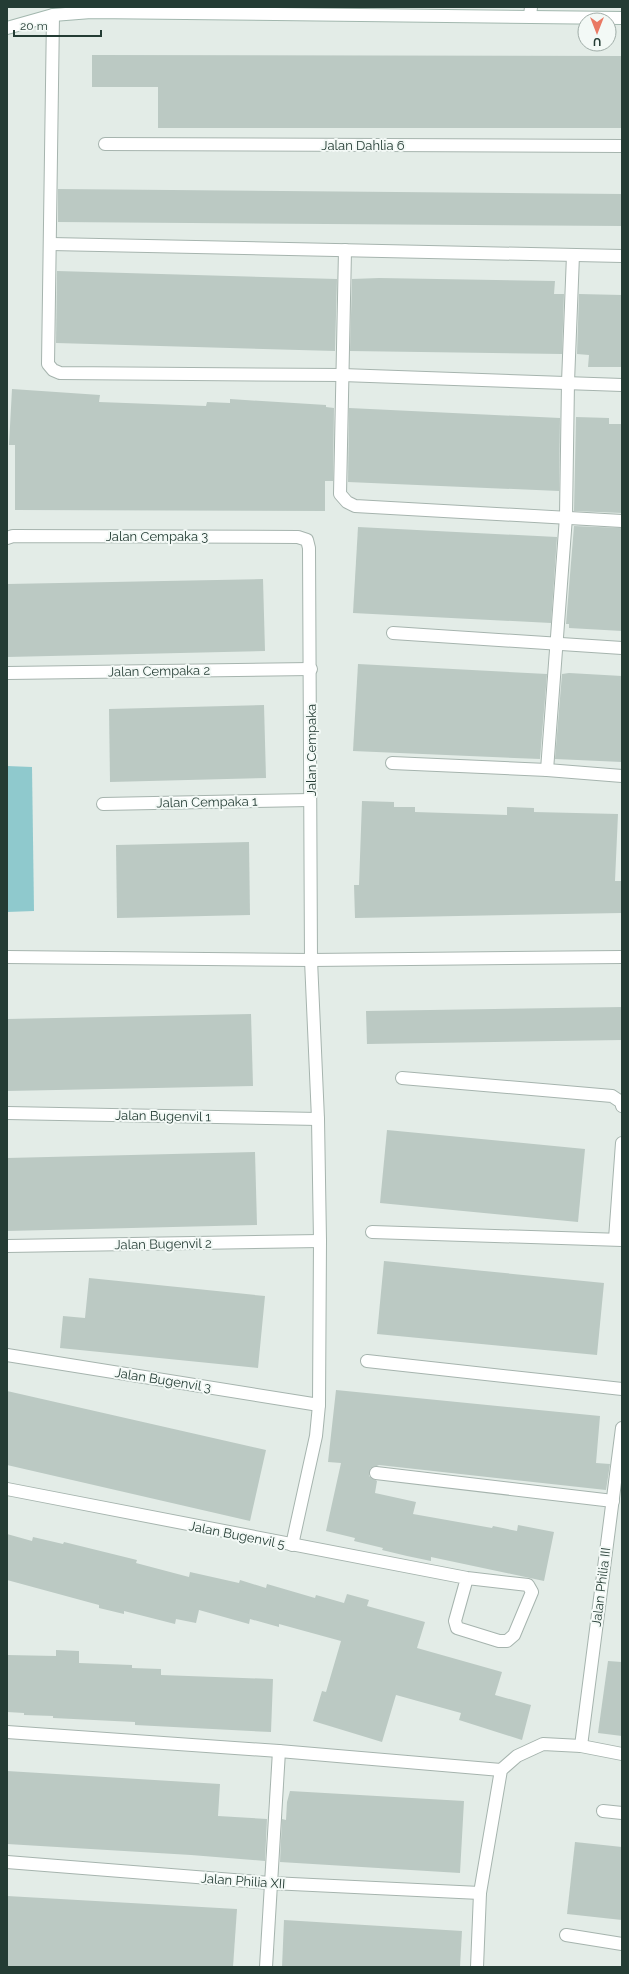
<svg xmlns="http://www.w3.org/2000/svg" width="629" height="1974" font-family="Raleway,sans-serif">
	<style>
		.water { fill: #8fc9cd }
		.building { fill: #bbc9c3 }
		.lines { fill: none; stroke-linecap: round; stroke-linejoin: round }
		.street-casing { stroke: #a6b4ae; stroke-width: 14 }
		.secondary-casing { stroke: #a2b7ae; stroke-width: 14 }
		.street { stroke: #fff; stroke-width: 12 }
		.secondary { stroke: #fff; stroke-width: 12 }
		.labels { text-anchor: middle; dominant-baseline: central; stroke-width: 4; stroke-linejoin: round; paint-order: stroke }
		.street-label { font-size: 13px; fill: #243c34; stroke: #f3f9f6 }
	</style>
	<rect width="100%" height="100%" fill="#e3ece7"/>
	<path class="water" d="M7,766L32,767L34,911L7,912Z"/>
	<g class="building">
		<path d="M92,55L622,56V128H158V87H92Z"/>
		<path d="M58,189L622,194V226L58,222Z"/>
		<path d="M57,271L337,279L335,351L56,343Z"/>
		<path d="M379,278L555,281L554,294H564L562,354L350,351L352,279Z"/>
		<path d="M579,294L622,295V367H588L589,355L577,354Z"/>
		<path d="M12,389L100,395L99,402L206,406L207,402L230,403V399L326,405V407L334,408L333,481H325V511L15,510V445H9Z"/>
		<path d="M349,408L560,418L559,491L348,482Z"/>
		<path d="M576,417L609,418V424H622V513L574,511Z"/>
		<path d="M574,526L622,528V631L569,628V624H566Z"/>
		<path d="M358,527L557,537L551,623L353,613Z"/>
		<path d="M263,579L265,651L7,657V584Z"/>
		<path d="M358,664L547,674L540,759L353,751Z"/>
		<path d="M569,673L622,676V762L555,759L562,674Z"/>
		<path d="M264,705L266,778L110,782L109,709Z"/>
		<path d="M362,801L394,802V807H415V812L507,815V807L534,808V812L618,814L615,881H621V913L355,918L354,885H359Z"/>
		<path d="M249,842L250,915L117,918L116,845Z"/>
		<path d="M622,1007V1040L367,1044L366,1011Z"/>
		<path d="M251,1014L253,1086L7,1091V1019Z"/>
		<path d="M387,1130L585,1149L578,1222L380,1203Z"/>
		<path d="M255,1152L257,1225L7,1231V1158Z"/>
		<path d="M384,1261L604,1283L597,1355L377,1334Z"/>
		<path d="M89,1278L265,1296L258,1368L60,1348L63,1316L85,1318Z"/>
		<path d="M336,1390L600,1416L596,1463L610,1464L606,1490L379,1465L370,1469L369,1476L377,1481L375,1493L416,1502L413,1514L492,1528L493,1526L517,1531L518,1525L554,1532L544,1581L431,1557V1561L407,1556L382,1550L383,1548L354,1541L355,1538L326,1531L341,1463L328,1462Z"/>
		<path d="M7,1391L266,1450L250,1521L7,1465Z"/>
		<path d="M7,1534L32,1541L33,1537L63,1544L64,1542L137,1560L136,1563L189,1577L190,1572L239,1583L240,1580L266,1588L267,1584L315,1598L316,1595L344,1603L347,1594L369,1600L367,1606L425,1622L417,1648L502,1672L495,1695L531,1705L522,1740L459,1720L461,1713L396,1695L382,1742L313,1721L322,1691L326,1692L341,1641L279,1624V1627L250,1619L249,1624L199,1610L196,1623L176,1619L175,1624L124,1611V1614L99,1608V1605L7,1580Z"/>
		<path d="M56,1650L79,1651V1663L132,1665V1668L161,1669V1675L273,1679L271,1732L135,1725V1722L53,1718V1716L24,1715V1713L7,1712V1655L56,1656Z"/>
		<path d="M608,1661L622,1662V1736L598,1733Z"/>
		<path d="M7,1771L220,1784L218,1816L267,1819L265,1861L191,1855L7,1844Z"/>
		<path d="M290,1791L464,1801L460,1873L280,1862L282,1819L286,1820L287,1802Z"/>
		<path d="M575,1842L622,1847V1920L567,1914Z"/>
		<path d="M7,1896L237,1909L233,1967H7Z"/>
		<path d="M284,1920L462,1931L460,1967H282Z"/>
	</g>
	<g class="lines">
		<defs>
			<g id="street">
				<path d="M53,15L48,364L53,370L60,373L342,375L622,385"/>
				<path d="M530,16L531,7"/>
				<path d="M105,144L622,146"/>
				<path d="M51,244L622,256"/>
				<path d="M345,250L340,494L347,502L355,506L622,521"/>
				<path d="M7,538L13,536L298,537L307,540L309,548L311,960L318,1119L320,1241L319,1405L316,1436L292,1545"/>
				<path d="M393,633L622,648"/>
				<path d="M7,673L311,669"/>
				<path d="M392,763L547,770L622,776"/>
				<path d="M547,770L566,517L568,382L573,255"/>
				<path d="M103,804L310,800"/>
				<path d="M7,957L311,960L622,957"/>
				<path d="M402,1078L612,1096L621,1102L622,1106"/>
				<path d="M7,1113L318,1119"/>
				<path d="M372,1232L622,1240"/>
				<path d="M615,1239L622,1143"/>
				<path d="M7,1246L320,1241"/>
				<path d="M7,1355L319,1405"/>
				<path d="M367,1361L622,1389"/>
				<path d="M376,1473L613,1501"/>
				<path d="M7,1489L467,1578L528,1585L532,1592L514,1635L507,1641H499L457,1628L455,1621L467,1578"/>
				<path d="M7,1732L279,1751L501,1770"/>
				<path d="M581,1746L622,1428"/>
				<path d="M603,1811L622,1813"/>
				<path d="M7,1862L271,1883L480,1893"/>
				<path d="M566,1935L622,1944"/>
				<path d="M266,1967L279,1751"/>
				<path d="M477,1967L480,1893L501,1770L517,1756L543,1744L581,1746L622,1754"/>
			</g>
			<path id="secondary" d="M7,28L53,15L91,12L622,18"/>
		</defs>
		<use href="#street" class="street-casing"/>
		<use href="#secondary" class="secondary-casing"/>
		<use href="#street" class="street"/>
		<use href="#secondary" class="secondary"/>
	</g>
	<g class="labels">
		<g class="street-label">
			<text x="363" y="145">Jalan Dahlia 6</text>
			<text x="157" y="536">Jalan Cempaka 3</text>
			<text transform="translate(159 671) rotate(-1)">Jalan Cempaka 2</text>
			<text transform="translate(311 750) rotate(-90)">Jalan Cempaka</text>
			<text transform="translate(207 802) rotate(-1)">Jalan Cempaka 1</text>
			<text transform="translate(163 1116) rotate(1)">Jalan Bugenvil 1</text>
			<text transform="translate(163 1244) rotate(-1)">Jalan Bugenvil 2</text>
			<text transform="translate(163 1380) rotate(9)">Jalan Bugenvil 3</text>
			<text transform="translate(237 1535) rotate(11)">Jalan Bugenvil 5</text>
			<text transform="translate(601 1587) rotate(-83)">Jalan Philia III</text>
			<text transform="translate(243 1881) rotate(4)">Jalan Philia XII</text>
		</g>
	</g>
	<rect width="629" height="1974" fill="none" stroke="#243c34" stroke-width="16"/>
	<g transform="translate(597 32) rotate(180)"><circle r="19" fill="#f3f9f6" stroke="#a0ada8"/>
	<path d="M0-3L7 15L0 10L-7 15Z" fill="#e97964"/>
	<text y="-6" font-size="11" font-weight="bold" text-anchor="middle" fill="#243c34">U</text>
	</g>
	<path d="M14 30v6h87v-6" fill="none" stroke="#243c34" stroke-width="2"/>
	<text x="20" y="30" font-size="12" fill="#243c34" stroke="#f3f9f6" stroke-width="3" paint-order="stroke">20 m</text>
</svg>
